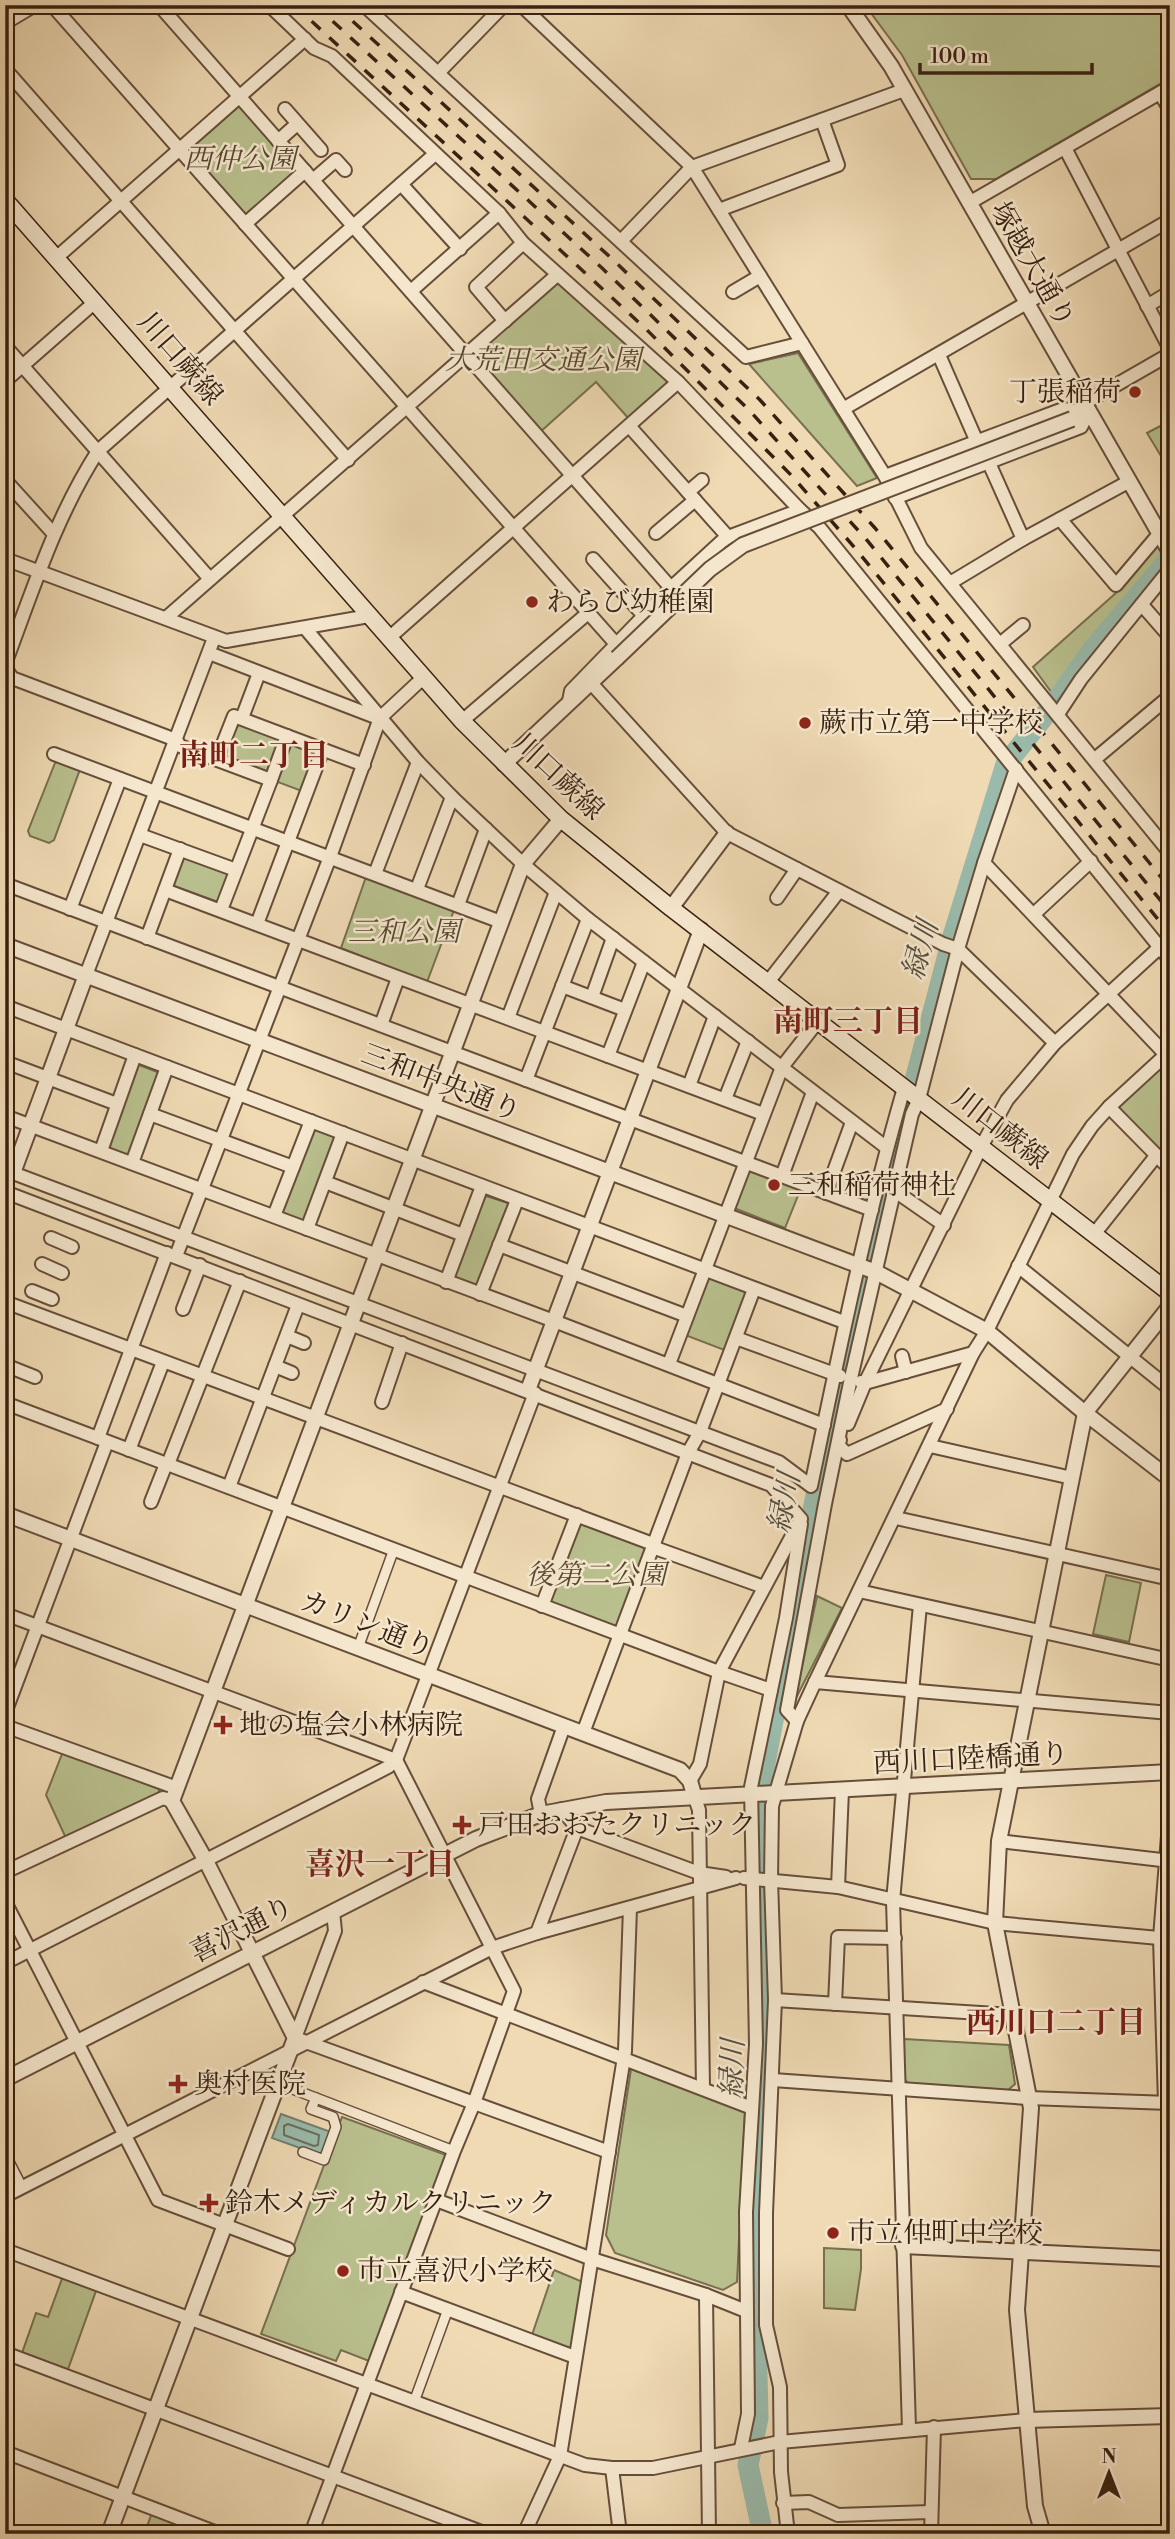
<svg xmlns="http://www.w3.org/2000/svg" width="1175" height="2539" font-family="'Libre Bodoni','Noto Serif JP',serif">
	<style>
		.green { fill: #b9c08e; stroke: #787050; stroke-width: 2 }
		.water { fill: #9abbac; stroke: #737d6e; stroke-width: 2 }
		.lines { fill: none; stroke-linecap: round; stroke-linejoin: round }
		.shore { stroke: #696e5e; stroke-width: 2 }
		.river { stroke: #9abbac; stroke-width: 21 }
		.pedestrian-casing { stroke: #664e3a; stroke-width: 12 }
		.minor-casing { stroke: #664e3a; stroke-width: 16 }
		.tertiary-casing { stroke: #664e3a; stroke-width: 18 }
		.secondary-casing { stroke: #382011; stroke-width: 19 }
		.pedestrian { stroke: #f5e7ce; stroke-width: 9 }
		.minor { stroke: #f5e7ce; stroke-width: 12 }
		.tertiary { stroke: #f5e7ce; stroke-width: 14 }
		.secondary { stroke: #f5e7ce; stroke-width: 16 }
		.rail { stroke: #382011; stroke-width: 3.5; stroke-dasharray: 12 12; stroke-linecap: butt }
		.tertiary-bridge-casing { stroke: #664e3a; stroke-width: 18; stroke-linecap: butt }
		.tertiary-bridge { stroke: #f5e7ce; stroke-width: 14 }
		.poi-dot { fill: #8f2418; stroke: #f5e7ce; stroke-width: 2.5 }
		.labels { text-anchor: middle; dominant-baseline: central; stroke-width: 5; stroke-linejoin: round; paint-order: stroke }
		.park-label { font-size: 28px; font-style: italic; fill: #584830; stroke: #f5e7ce }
		.street-label { font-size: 28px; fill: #382011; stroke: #f5e7ce }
		.poi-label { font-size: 28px; fill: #382011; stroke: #f5e7ce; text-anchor: start }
		.neighbourhood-label { font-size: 30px; font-weight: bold; fill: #7a1f14; stroke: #f5e7ce }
		.water-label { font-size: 30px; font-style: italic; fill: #554e40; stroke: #f5e7ce }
	</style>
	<rect width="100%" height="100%" fill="#efdab4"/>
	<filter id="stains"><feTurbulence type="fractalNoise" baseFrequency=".00286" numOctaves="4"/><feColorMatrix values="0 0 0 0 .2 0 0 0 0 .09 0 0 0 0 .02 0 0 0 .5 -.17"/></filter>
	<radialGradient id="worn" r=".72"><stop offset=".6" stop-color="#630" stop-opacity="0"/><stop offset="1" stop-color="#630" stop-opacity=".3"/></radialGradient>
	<g class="green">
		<path d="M865,5H1168L1170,9V78L996,179H971L902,55Z"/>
		<path d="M239,104L299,171L245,217L185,151Z"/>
		<path d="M557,281L672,383L630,420L596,382L539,433L471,355Z"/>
		<path d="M798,353L877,478L857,486L749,364Z"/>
		<path d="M1170,421V471L1147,433Z"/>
		<path d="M1158,545L1168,561L1093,649L1057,700L1033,667L1117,592Z"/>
		<path d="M234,716L323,749L307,793L217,759Z"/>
		<path d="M58,760L79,767V772L54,840L49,843L30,836L28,831L55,763Z"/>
		<path d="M182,855L230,871L218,902L174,886L172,882Z"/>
		<path d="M366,877L454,910L427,982L341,948Z"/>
		<path d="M139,1065L160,1073L128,1155L109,1148L136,1068Z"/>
		<path d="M1160,1068L1170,1070V1159L1119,1114V1105Z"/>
		<path d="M316,1130L335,1137L336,1141L305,1219L303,1221L283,1213L282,1209L312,1131Z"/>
		<path d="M750,1169L801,1188L785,1228L734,1208Z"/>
		<path d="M486,1196L508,1203L509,1208L480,1284L475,1286L454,1279V1272L482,1199Z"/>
		<path d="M707,1277L749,1293L727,1351L685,1335Z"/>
		<path d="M578,1523L644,1547L645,1551L618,1627L615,1628L549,1603Z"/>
		<path d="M1106,1575L1141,1583L1129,1642L1093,1634Z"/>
		<path d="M817,1596L842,1608L795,1700Z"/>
		<path d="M65,1753L159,1789V1793L68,1836H65L46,1795L62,1754Z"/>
		<path d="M904,2039L1009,2045L1015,2084L1008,2090L908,2083L904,2078Z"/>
		<path d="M631,2069L745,2111L737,2282L723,2290L615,2253L606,2235Z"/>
		<path d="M342,2117L446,2155L369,2361L341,2350L336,2361L261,2334Z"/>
		<path d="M824,2248L861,2250V2269L855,2310L824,2308Z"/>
		<path d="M554,2270L583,2282L573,2347L569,2349L532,2335Z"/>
		<path d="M63,2276L97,2288L67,2372L21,2356L36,2313L48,2317Z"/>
		<path d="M152,2513L208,2534H144Z"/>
	</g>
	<path class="water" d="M281,2114L331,2132L322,2156L272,2138Z"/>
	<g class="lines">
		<path class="shore" d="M288,2124L319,2135L318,2145L314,2146L284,2135V2126Z"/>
		<path class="river" d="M758,2534L761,2525L748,2465L758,2418L755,2289L765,2014L759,1810L762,1779L814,1505L861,1285L953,936L1006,764L1057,700L1093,649L1170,558"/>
		<defs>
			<g id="pedestrian">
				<path d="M358,1648L394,1549"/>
				<path d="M277,2083L454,2151"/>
				<path d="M303,2152L324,2160L336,2127L333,2117L311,2109L316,2098"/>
				<path d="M5,2154L22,2187"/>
				<path d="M414,2402L448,2309"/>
			</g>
			<g id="minor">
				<path d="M52,5L616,644"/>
				<path d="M159,5L671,588"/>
				<path d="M269,5L314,48L332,56L499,213L523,243L678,382L800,510L819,527L1170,960"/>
				<path d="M364,5L746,357L802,343"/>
				<path d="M521,5L692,167L885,476L921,548L1170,853"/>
				<path d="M5,23L35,5"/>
				<path d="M5,69L348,460"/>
				<path d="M439,72L504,5"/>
				<path d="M1160,93L1170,110"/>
				<path d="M285,109L321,150"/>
				<path d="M278,141L297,124"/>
				<path d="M1065,148L1170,349"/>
				<path d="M313,180L336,160L345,170"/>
				<path d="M401,184L460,249"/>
				<path d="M969,203L1170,87"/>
				<path d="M719,210L838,165L822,120"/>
				<path d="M245,224L305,171"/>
				<path d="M621,241L692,167L904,90"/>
				<path d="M56,258L305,39"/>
				<path d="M411,291L499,213"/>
				<path d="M733,292L760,276"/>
				<path d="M1147,306L1170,292"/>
				<path d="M505,321L476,287L523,243"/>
				<path d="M5,346L210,579"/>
				<path d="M939,355L977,442"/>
				<path d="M5,381L95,302"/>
				<path d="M1083,404L1170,354"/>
				<path d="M843,409L1170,220"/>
				<path d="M630,427L728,537"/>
				<path d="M989,463L1023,539"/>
				<path d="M885,476L1063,409L1088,413L1081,427L895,498"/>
				<path d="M5,480L53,533"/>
				<path d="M688,492L702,480"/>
				<path d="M1060,519L1116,585L1159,534"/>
				<path d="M656,533L695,500"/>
				<path d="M5,559L226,641L369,616"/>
				<path d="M593,559L644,616"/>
				<path d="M950,583L1023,539L1128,482"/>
				<path d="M1142,605L1170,637"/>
				<path d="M166,618L557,275"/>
				<path d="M305,628L418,762L452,797L523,864L588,919L887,1148"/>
				<path d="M390,637L678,382"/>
				<path d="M1000,644L1023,625"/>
				<path d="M209,653L378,718"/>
				<path d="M5,664C33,590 55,518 98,451L435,154"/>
				<path d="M5,667L12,678L176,740L180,746L271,780L221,910"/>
				<path d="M591,683L727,833L943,944L958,949L1055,1043"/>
				<path d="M569,701L571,691L671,588L721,542L728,537L800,510"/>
				<path d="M1058,714L1081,679L1170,569"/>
				<path d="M242,718L259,673"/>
				<path d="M462,721L588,613"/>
				<path d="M54,754L501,922"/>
				<path d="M217,759L234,716L364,765"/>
				<path d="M1095,759L1170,696"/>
				<path d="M271,780L287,736"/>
				<path d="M140,835L236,870"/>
				<path d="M984,863L1170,1059"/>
				<path d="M375,874L418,762"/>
				<path d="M5,884L872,1210"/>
				<path d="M417,889L452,797"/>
				<path d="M165,890L763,1114"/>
				<path d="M777,898L797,869"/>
				<path d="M458,905L486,829"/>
				<path d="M70,909L120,779"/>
				<path d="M1034,914L1091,861"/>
				<path d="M257,924L323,749"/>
				<path d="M147,938L180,849"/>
				<path d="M86,975L214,638"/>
				<path d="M768,982L839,891"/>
				<path d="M562,986L625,1010"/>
				<path d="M592,997L613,938"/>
				<path d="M5,1006L844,1322"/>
				<path d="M508,1018L556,892"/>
				<path d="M381,1025L398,978"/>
				<path d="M608,1056L644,962"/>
				<path d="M5,1062L117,1104"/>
				<path d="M526,1080L588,919"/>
				<path d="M689,1086L715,1016"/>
				<path d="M725,1099L748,1041"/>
				<path d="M1109,1107L1170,1169"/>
				<path d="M150,1114L293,1167"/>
				<path d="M5,1116L554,1321L824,1425"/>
				<path d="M101,1151L135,1055"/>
				<path d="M132,1163L167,1067"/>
				<path d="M5,1170L779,1462L811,1486C839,1352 866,1219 904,1088"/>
				<path d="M782,1176L813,1092"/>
				<path d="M325,1182L463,1235"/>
				<path d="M895,1191L944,1225"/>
				<path d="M5,1192L771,1485L801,1519L719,1672L700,1764L690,1781"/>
				<path d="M826,1193L852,1122"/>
				<path d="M274,1216L311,1121"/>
				<path d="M307,1229L343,1133"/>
				<path d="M1095,1233L1156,1156"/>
				<path d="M51,1238L72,1247"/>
				<path d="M499,1245L687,1316"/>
				<path d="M176,1256L330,857L380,718L424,677"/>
				<path d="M42,1264L62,1273"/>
				<path d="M1018,1266L1170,1389"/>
				<path d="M446,1282L482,1186"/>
				<path d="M32,1291L52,1299"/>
				<path d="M480,1294L517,1200"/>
				<path d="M5,1302L597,1523L653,1544L658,1549L764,1587"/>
				<path d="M183,1309L200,1265"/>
				<path d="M287,1336L304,1343"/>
				<path d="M736,1338L840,1376"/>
				<path d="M902,1356L906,1372"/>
				<path d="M669,1364L782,1067L818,1021"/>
				<path d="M5,1365L35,1377"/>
				<path d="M275,1366L292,1373"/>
				<path d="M861,1382L865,1383L973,1353"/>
				<path d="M382,1402L402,1343"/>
				<path d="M5,1403L719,1672L771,1690"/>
				<path d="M848,1424L865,1383L981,1147L1007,1100L1055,1043L1160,947"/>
				<path d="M98,1438L167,1253"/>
				<path d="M840,1440L838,1445L847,1454L947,1409"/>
				<path d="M930,1446L1072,1478"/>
				<path d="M129,1450L163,1362"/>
				<path d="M168,1464L240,1281"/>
				<path d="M229,1487L298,1305"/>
				<path d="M151,1502L166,1464"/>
				<path d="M896,1518L1170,1579"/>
				<path d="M859,1591L1170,1660"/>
				<path d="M542,1606L577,1515"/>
				<path d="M5,1614L396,1760L514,1991L474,2103L454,2151L311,2534"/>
				<path d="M815,1682L1170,1713"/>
				<path d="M5,1713L107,1442"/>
				<path d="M797,1721L787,1710L790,1694L825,1504L851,1378L912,1114L919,1099L958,949L984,863L1016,769"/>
				<path d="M5,1726L177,1788"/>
				<path d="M583,1733L688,1453L700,1432L754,1289"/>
				<path d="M695,1798L699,1810L703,2088"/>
				<path d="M562,1809L577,1828L699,1873L726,1877"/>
				<path d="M541,1814L538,1799L564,1726"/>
				<path d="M999,1841L1170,1861"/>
				<path d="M5,1872L163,1798L172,1801"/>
				<path d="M744,1878L838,1887L995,1923L1170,1939"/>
				<path d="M838,1887L842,1790"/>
				<path d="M5,1902L158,2200L288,2249"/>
				<path d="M333,1912L335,1931L295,2038L609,2152"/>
				<path d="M537,1933L577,1828"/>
				<path d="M5,1963L388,1767L396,1760L535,1393"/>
				<path d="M423,1982L752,2108"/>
				<path d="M775,2000L1012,2015"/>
				<path d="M835,2004L838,1937L895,1938"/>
				<path d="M773,2080L1028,2098L1170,2103"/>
				<path d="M1165,2103L1160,1938L1170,1810"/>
				<path d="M5,2196L492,1948L537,1933L736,1878"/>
				<path d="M436,2200L592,2259L706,2295L746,2311"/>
				<path d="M5,2250L585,2465L612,2468H653L780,2442L1026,2420"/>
				<path d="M401,2292L575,2357"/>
				<path d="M706,2295L709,2534"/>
				<path d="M5,2353L487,2534"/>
				<path d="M909,2429L893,1901L920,1605"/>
				<path d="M741,2448L748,2414L746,2212L756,2044L751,1787L786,1618L801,1524"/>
				<path d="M5,2452L220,2534"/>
				<path d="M612,2468L620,2534"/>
				<path d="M783,2503L809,2502L838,2515L930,2512"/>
				<path d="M524,2534L560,2456L625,2051L630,1908"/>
				<path d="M788,2534L781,2472L780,2387L766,2325V2213L775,2000L771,1880L772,1806L797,1721L815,1682L973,1353L987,1331L1073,1154L1092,1126L1109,1107L1170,1051"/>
				<path d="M931,2534L934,2427"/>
			</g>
			<g id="tertiary">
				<path d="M848,5L891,66L1170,552"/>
				<path d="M504,764L617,658"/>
				<path d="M671,908L727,833"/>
				<path d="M5,945L876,1272L987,1331L1085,1413L1170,1479"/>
				<path d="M13,1173L86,975"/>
				<path d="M528,1390L701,930"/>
				<path d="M5,1514L680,1770L690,1781L695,1798"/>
				<path d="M5,2079L476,1839L541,1814L606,1802L1170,1772"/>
				<path d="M903,2246L1170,2259"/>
				<path d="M1026,2420L1170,2416"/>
				<path d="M109,2534L295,2038L206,1861L172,1801L523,864L561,819"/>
				<path d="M1043,2534L1035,2506L1017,2310L1031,2108L995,1923L999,1841L1085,1413L1170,1306"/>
			</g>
			<path id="secondary" d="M5,200L462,721L561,819L671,908L1170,1293"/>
		</defs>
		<use href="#pedestrian" class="pedestrian-casing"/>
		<use href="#minor" class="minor-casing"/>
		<use href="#tertiary" class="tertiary-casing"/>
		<use href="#secondary" class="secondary-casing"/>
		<use href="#pedestrian" class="pedestrian"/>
		<use href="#minor" class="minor"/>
		<use href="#tertiary" class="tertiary"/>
		<use href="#secondary" class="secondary"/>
		<g class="rail">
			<path d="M294,5L646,329L792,476L855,548L1170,934"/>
			<path d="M315,5L602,268L749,410L866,539L1170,912"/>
			<path d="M335,5L610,257L760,400L875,528L1170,888"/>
		</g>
		<defs>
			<path id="tertiary-bridge" d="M617,658L710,569L743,545L1072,419"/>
		</defs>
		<use href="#tertiary-bridge" class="tertiary-bridge-casing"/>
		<use href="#tertiary-bridge" class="tertiary-bridge"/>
	</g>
	<g class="poi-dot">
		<circle cx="1135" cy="392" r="7"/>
		<circle cx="532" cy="602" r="7"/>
		<circle cx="805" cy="723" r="7"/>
		<circle cx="774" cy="1185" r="7"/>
		<path d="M219.5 1714.5h7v7h7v7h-7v7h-7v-7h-7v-7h7z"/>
		<path d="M458.5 1814.5h7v7h7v7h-7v7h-7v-7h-7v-7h7z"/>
		<path d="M174.5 2073.5h7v7h7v7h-7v7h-7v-7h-7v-7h7z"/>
		<path d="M205.5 2192.5h7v7h7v7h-7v7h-7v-7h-7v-7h7z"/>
		<circle cx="833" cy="2233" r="7"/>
		<circle cx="343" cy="2271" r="7"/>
	</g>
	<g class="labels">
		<g class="park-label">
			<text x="240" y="159">西仲公園</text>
			<text x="543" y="360">大荒田交通公園</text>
			<text x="404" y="932">三和公園</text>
			<text x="596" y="1575">後第二公園</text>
		</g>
		<g class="street-label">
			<text transform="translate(1032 265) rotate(60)">塚越大通り</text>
			<text transform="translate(180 359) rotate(49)">川口蕨線</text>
			<text transform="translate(558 777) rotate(43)">川口蕨線</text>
			<text transform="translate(441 1083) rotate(21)">三和中央通り</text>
			<text transform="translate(1000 1129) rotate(38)">川口蕨線</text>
			<text transform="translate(367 1625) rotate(21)">カリン通り</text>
			<text transform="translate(971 1759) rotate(-3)">西川口陸橋通り</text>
			<text transform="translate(242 1930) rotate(-27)">喜沢通り</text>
		</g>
		<g class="poi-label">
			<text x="1121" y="392" text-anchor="end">丁張稲荷</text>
			<text x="546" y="602">わらび幼稚園</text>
			<text x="819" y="723">蕨市立第一中学校</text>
			<text x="788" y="1185">三和稲荷神社</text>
			<text x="239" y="1725">地の塩会小林病院</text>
			<text x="478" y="1825">戸田おおたクリニック</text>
			<text x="194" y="2084">奥村医院</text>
			<text x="225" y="2203">鈴木メディカルクリニック</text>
			<text x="847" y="2233">市立仲町中学校</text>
			<text x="357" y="2271">市立喜沢小学校</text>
		</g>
		<g class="neighbourhood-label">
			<text x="254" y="756">南町二丁目</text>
			<text x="848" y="1022">南町三丁目</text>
			<text x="380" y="1865">喜沢一丁目</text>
			<text x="1056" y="2023">西川口二丁目</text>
		</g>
		<g class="water-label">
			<text transform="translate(921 950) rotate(-74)">緑川</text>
			<text transform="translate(785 1503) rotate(-79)">緑川</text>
			<text transform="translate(733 2069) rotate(-88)">緑川</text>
		</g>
	</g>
	<rect width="1175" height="2539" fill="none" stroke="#efdab4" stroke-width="28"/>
	<rect x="7" y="7" width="1161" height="2525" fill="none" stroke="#382011" stroke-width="3.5"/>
	<rect x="14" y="14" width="1147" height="2511" fill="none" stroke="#382011" stroke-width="2"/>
	<g transform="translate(1109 2473)" stroke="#f5e7ce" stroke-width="5" paint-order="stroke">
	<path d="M0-5L12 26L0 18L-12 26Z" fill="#382011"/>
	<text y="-10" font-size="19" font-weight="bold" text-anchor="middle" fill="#382011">N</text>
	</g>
	<path d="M920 63v10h172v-10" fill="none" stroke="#382011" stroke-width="3.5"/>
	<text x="930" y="63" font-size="21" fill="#382011" stroke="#f5e7ce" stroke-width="5" paint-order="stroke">100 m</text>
	<rect width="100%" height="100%" filter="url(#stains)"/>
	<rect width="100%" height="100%" fill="url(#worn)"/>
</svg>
